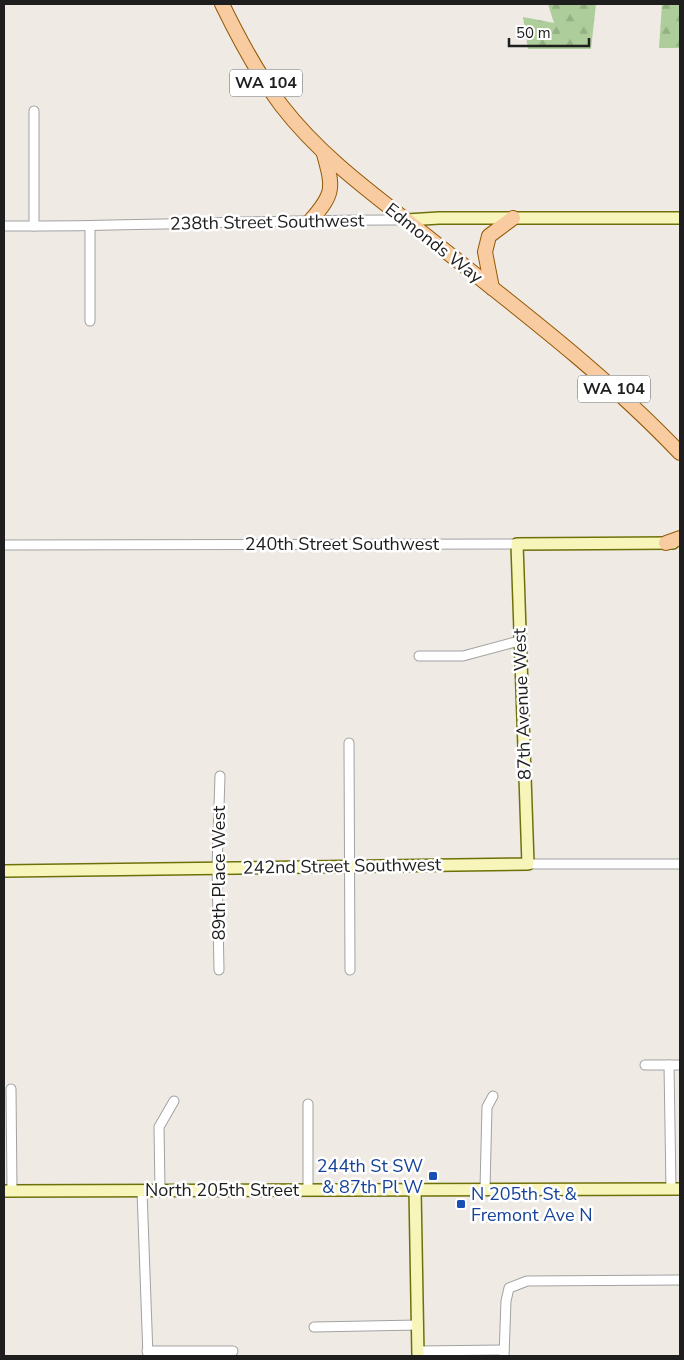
<svg xmlns="http://www.w3.org/2000/svg" width="684" height="1360" font-family="'Nunito Sans',sans-serif">
	<style>
		.forest { fill: url(#forest-firs) }
		.lines { fill: none; stroke-linecap: round; stroke-linejoin: round }
		.street-casing { stroke: #a2a2a2; stroke-width: 11 }
		.secondary-casing { stroke: #6e7109; stroke-width: 14 }
		.primary-casing { stroke: #935905; stroke-width: 16 }
		.street { stroke: #fff; stroke-width: 9 }
		.secondary { stroke: #f7f5ba; stroke-width: 11 }
		.primary { stroke: #f8cba0; stroke-width: 14 }
		.transit-dot { fill: #1a4fb4; stroke: #fff; stroke-width: 2 }
		.labels { text-anchor: middle; dominant-baseline: central; stroke-width: 5; stroke-linejoin: round; paint-order: stroke }
		.shield { fill: #fff; stroke: #626262; stroke-width: 1 }
		.shield-label { font-size: 16px; font-weight: bold; fill: #1e1e1e }
		.street-label { font-size: 18px; fill: #1e1e1e; stroke: #fff }
		.transit-label { font-size: 18px; fill: #164399; stroke: #fff; text-anchor: end }
	</style>
	<defs>
		<pattern id="forest-firs" width="22" height="20" patternUnits="userSpaceOnUse" patternTransform="scale(1.25)"><rect width="22" height="20" fill="#adcd9a"/><path d="M5 1l3.5 6h-7zM16 11l3.5 6h-7z" fill="#94b084"/></pattern>
	</defs>
	<rect width="100%" height="100%" fill="#efeae4"/>
	<g class="forest">
		<path d="M548,4H596L591,49H528L523,17L554,23Z"/>
		<path d="M662,4H680V48H659Z"/>
	</g>
	<g class="lines">
		<defs>
			<g id="street">
				<path d="M4,226C138,227 272,219 406,220"/>
				<path d="M34,226V111"/>
				<path d="M90,226V321"/>
				<path d="M4,545L517,544"/>
				<path d="M419,656H463L519,641"/>
				<path d="M349,743L350,970"/>
				<path d="M528,864H680"/>
				<path d="M219,970L217,868L220,776"/>
				<path d="M645,1065H680"/>
				<path d="M669,1065L671,1189"/>
				<path d="M11,1089L12,1191"/>
				<path d="M485,1188L487,1107L493,1096"/>
				<path d="M160,1190L159,1127L174,1101"/>
				<path d="M308,1190V1104"/>
				<path d="M142,1191L148,1356"/>
				<path d="M314,1327L418,1325"/>
				<path d="M147,1351H233"/>
				<path d="M418,1351L504,1350"/>
				<path d="M504,1356L506,1301L509,1288L527,1281L680,1280"/>
			</g>
			<g id="secondary">
				<path d="M407,220L439,218H680"/>
				<path d="M4,871L528,864L517,544L673,543"/>
				<path d="M415,1189L418,1356"/>
				<path d="M4,1191L680,1189"/>
			</g>
			<g id="primary">
				<path d="M222,4C239,39 257,73 281,105C321,157 373,194 424,234C512,304 602,371 680,453"/>
				<path d="M311,220C335,193 333,187 324,154"/>
				<path d="M492,288L485,252L489,236L513,218"/>
				<path d="M666,543L680,538"/>
			</g>
		</defs>
		<use href="#street" class="street-casing"/>
		<use href="#secondary" class="secondary-casing"/>
		<use href="#primary" class="primary-casing"/>
		<use href="#street" class="street"/>
		<use href="#secondary" class="secondary"/>
		<use href="#primary" class="primary"/>
	</g>
	<g class="transit-dot">
		<rect x="428" y="1171" width="10" height="10" rx="2.5"/>
		<rect x="456" y="1199" width="10" height="10" rx="2.5"/>
	</g>
	<g class="labels">
		<g class="shield">
			<rect x="230" y="69.5" width="72" height="27" rx="4"/>
			<rect x="578" y="375.5" width="72" height="27" rx="4"/>
		</g>
		<g class="shield-label">
			<text x="266" y="83">WA 104</text>
			<text x="614" y="389">WA 104</text>
		</g>
		<g class="street-label">
			<text transform="translate(267 222) rotate(-1)">238th Street Southwest</text>
			<text transform="translate(434 243) rotate(38)">Edmonds Way</text>
			<text x="342" y="544">240th Street Southwest</text>
			<text transform="translate(522 704) rotate(-92)">87th Avenue West</text>
			<text transform="translate(342 866) rotate(-1)">242nd Street Southwest</text>
			<text transform="translate(219 873) rotate(-90)">89th Place West</text>
			<text x="222" y="1190">North 205th Street</text>
		</g>
		<g class="transit-label">
			<text x="423" y="1166">244th St SW<tspan x="423" dy="21">&amp; 87th Pl W</tspan></text>
			<text x="471" y="1194" text-anchor="start">N 205th St &amp;<tspan x="471" dy="21">Fremont Ave N</tspan></text>
		</g>
	</g>
	<rect width="684" height="1360" fill="none" stroke="#1e1e1e" stroke-width="10"/>
	<path d="M509 38v8h80v-8" fill="none" stroke="#1e1e1e" stroke-width="2.5"/>
	<text x="516" y="38" font-size="15" fill="#1e1e1e" stroke="#ffffff" stroke-width="4" paint-order="stroke">50 m</text>
</svg>
